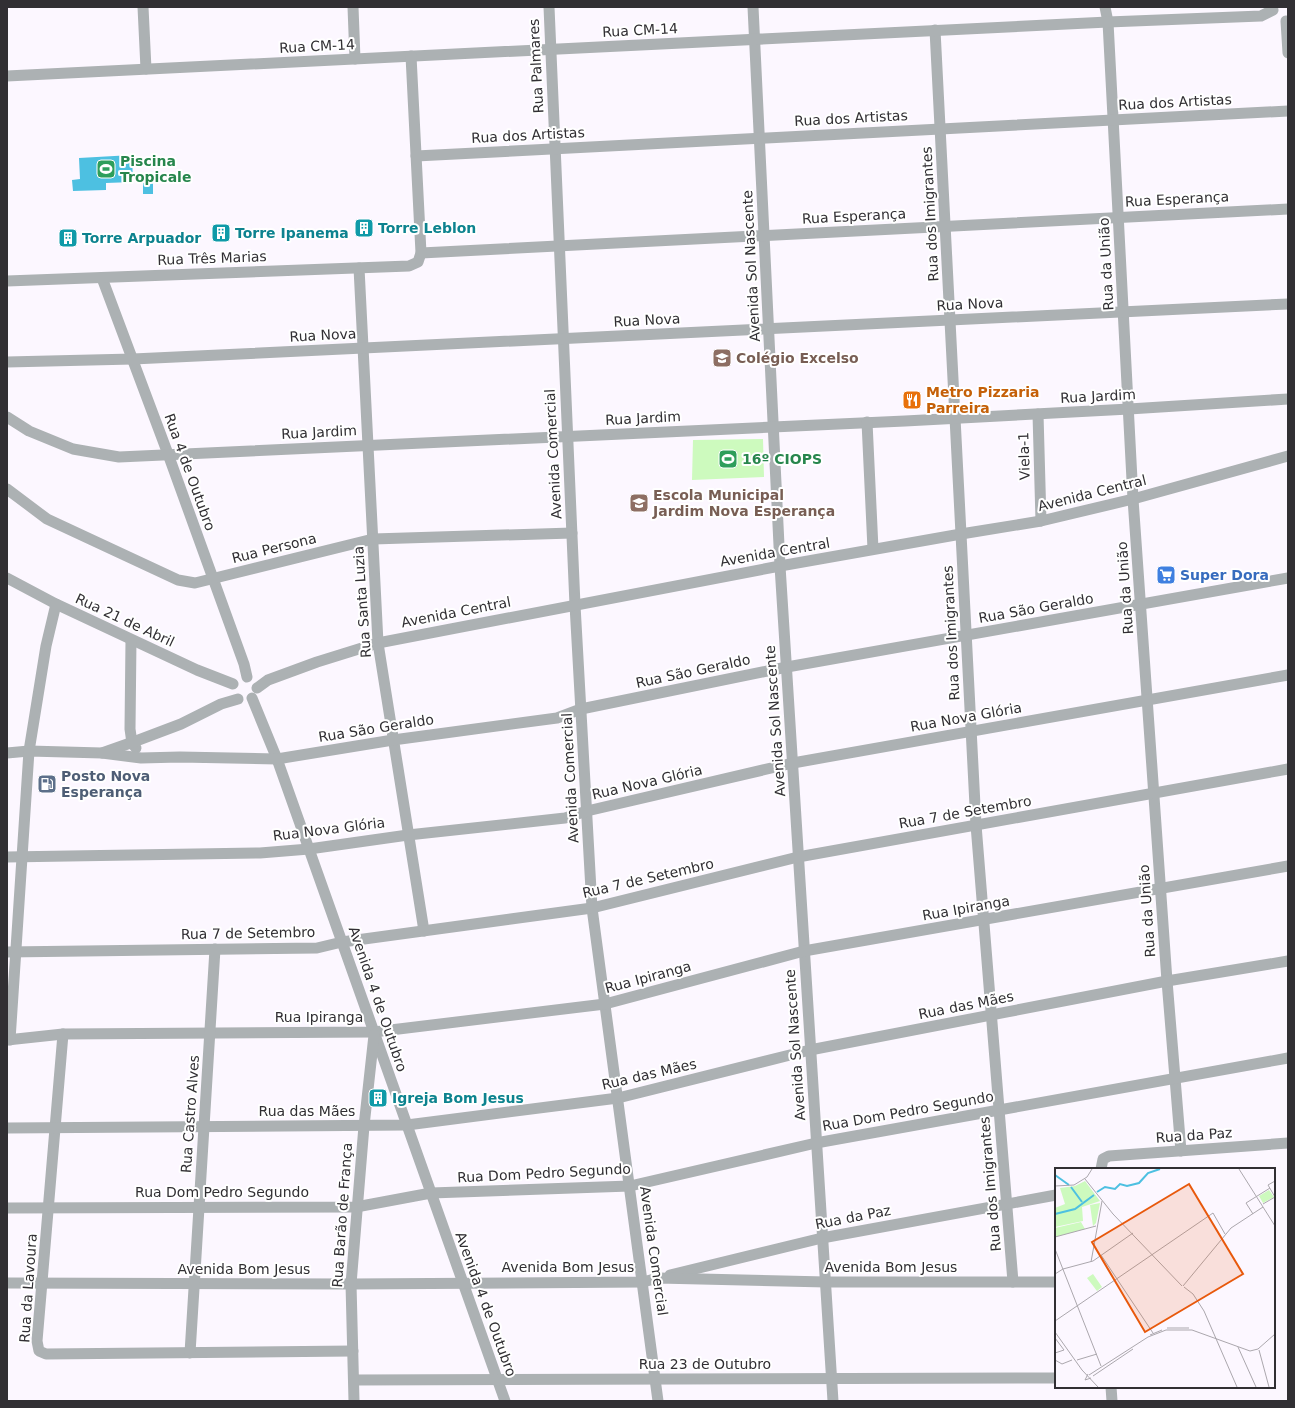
<svg xmlns="http://www.w3.org/2000/svg" width="1295" height="1408" font-family="'DejaVu Sans',sans-serif">
	<style>
		.green { fill: #cdfabe }
		.water { fill: #4dc0e1 }
		.lines { fill: none; stroke-linecap: round; stroke-linejoin: round }
		.minor { stroke: #acb1b3; stroke-width: 11 }
		.labels { text-anchor: middle; dominant-baseline: central; stroke-width: 4; stroke-linejoin: round; paint-order: stroke }
		.street-label { font-size: 14px; fill: #312f33; stroke: #fff }
		.leisure-label { font-size: 14px; font-weight: bold; fill: #27864d; stroke: #fff; text-anchor: start }
		.culture-label { font-size: 14px; font-weight: bold; fill: #0d838f; stroke: #fff; text-anchor: start }
		.education-label { font-size: 14px; font-weight: bold; fill: #785e54; stroke: #fff; text-anchor: start }
		.food-label { font-size: 14px; font-weight: bold; fill: #c56008; stroke: #fff; text-anchor: start }
		.shop-label { font-size: 14px; font-weight: bold; fill: #366cbe; stroke: #fff; text-anchor: start }
		.service-label { font-size: 14px; font-weight: bold; fill: #4e5e75; stroke: #fff; text-anchor: start }
		.inset-river { fill: none; stroke: #4dc0e1; stroke-width: 2 }
		.inset-road { fill: none; stroke: #aba7ad; stroke-width: 1 }
		.view { fill: #e8590c; fill-opacity: 0.15; stroke: #e8590c; stroke-width: 2 }
		.inset-edge { fill: none; stroke: #312f33; stroke-width: 2 }
	</style>
	<rect width="100%" height="100%" fill="#fcf7ff"/>
	<path class="green" d="M763,439L764,477L692,480L693,440Z"/>
	<g class="water">
		<path d="M132,155L133,182L106,183V190L73,191L72,180L80,179L79,158Z"/>
		<rect x="143" y="174" width="10" height="20"/>
	</g>
	<g class="lines">
		<g class="minor">
			<path d="M143,7L146,69"/>
			<path d="M353,7L355,59"/>
			<path d="M549,7L575,605L592,908L658,1401"/>
			<path d="M753,7L780,566L833,1401"/>
			<path d="M1105,7L1108,22L1133,499L1167,981L1181,1151"/>
			<path d="M1286,21L1288,53"/>
			<path d="M935,30L976,825L1013,1282"/>
			<path d="M7,76L1108,22L1261,16L1273,10"/>
			<path d="M416,156L1288,111"/>
			<path d="M421,253L1288,209"/>
			<path d="M359,268L378,643L424,931"/>
			<path d="M102,278L168,454L244,664L247,677"/>
			<path d="M7,281L409,266L418,262L421,253L411,56"/>
			<path d="M7,362L133,359L1288,304"/>
			<path d="M1038,414L1041,521"/>
			<path d="M7,417L29,431L73,449L119,457L905,421L1129,409L1288,399"/>
			<path d="M867,422L873,549"/>
			<path d="M7,489L47,519L178,580L195,583L373,539L572,533"/>
			<path d="M7,578L56,604L197,670L233,684"/>
			<path d="M131,640L130,729L132,743L136,748"/>
			<path d="M257,688L268,680L317,662L378,643L780,566L961,534L1041,521L1133,499L1288,456"/>
			<path d="M252,698L277,759L505,1401"/>
			<path d="M7,753L29,751L102,753L136,741L181,724L221,704L238,699"/>
			<path d="M102,753L141,758L180,757L277,759L393,740L557,718L581,709L787,667L1288,578"/>
			<path d="M7,857L260,853L309,849L408,835L565,818L587,811L793,763L1288,675"/>
			<path d="M7,952L317,948L342,942L592,908L798,857L1288,769"/>
			<path d="M63,1034L37,1341L39,1351L46,1354L353,1351"/>
			<path d="M7,1040L63,1034L374,1032L605,1004L804,951L1288,866"/>
			<path d="M10,1040L29,751L46,646L56,604"/>
			<path d="M7,1128L407,1125L618,1098L810,1050L1167,981L1288,961"/>
			<path d="M1101,1169L1103,1159L1109,1156L1288,1143"/>
			<path d="M7,1208L356,1207L431,1193L630,1186L816,1143L1288,1058"/>
			<path d="M670,1275L822,1238L1056,1195"/>
			<path d="M7,1283L351,1284L643,1282L658,1278L826,1282H1056"/>
			<path d="M190,1353L215,949"/>
			<path d="M354,1380L1056,1378"/>
			<path d="M1111,1387L1112,1401"/>
			<path d="M354,1401L351,1284L364,1126L374,1035"/>
		</g>
	</g>
	<defs>
		<symbol id="stadium-square" viewBox="-11 -11 22 22"><rect x="-9" y="-9" width="18" height="18" rx="4" fill="#2e9e5b" stroke="#fff"/><path d="M0-5a6.5 5 0 1 0 0 10a6.5 5 0 1 0 0-10ZM-3.5-1.8h7v3.6h-7Z" fill="#fff"/></symbol>
		<symbol id="building-square" viewBox="-11 -11 22 22"><rect x="-9" y="-9" width="18" height="18" rx="4" fill="#0f9aa8" stroke="#fff"/><path d="M-4-6H4V6H1V3H-1V6H-4ZM-2.5-4.3h1.7v1.8h-1.7ZM.8-4.3h1.7v1.8H.8ZM-2.5-1h1.7V.8h-1.7ZM.8-1h1.7V.8H.8Z" fill="#fff"/></symbol>
		<symbol id="school-square" viewBox="-11 -11 22 22"><rect x="-9" y="-9" width="18" height="18" rx="4" fill="#8d6e63" stroke="#fff"/><path d="M0-5L7-2L0 1L-7-2ZM-4 1L0 2.5L4 1V4Q0 6-4 4Z" fill="#fff"/></symbol>
		<symbol id="restaurant-square" viewBox="-11 -11 22 22"><rect x="-9" y="-9" width="18" height="18" rx="4" fill="#e8710a" stroke="#fff"/><path d="M-5-6h1v4h1v-4h1v4h1v-4h1v5L-1.5 .5V6h-2V.5L-5-1ZM5-6V6H3V1.5H1.5Q1.5-4 5-6Z" fill="#fff"/></symbol>
		<symbol id="supermarket-square" viewBox="-11 -11 22 22"><rect x="-9" y="-9" width="18" height="18" rx="4" fill="#3f7fe0" stroke="#fff"/><path d="M-6-5.5h2.5l.6 2H6L4.5 2H-2.5L-4.4-4H-6ZM-1.5 3.2a1.3 1.3 0 1 0 .1 0ZM3 3.2a1.3 1.3 0 1 0 .1 0Z" fill="#fff"/></symbol>
		<symbol id="fuel-square" viewBox="-11 -11 22 22"><rect x="-9" y="-9" width="18" height="18" rx="4" fill="#5c6f8a" stroke="#fff"/><path d="M-5.5-6h7V0h2V4h1.3V-2.5L3-4.5l.8-.8L6-3V5H2.5V1h-1V6h-7ZM-4.2-4.7v3.2H.2V-4.7Z" fill="#fff"/></symbol>
	</defs>
	<g fill-rule="evenodd">
		<use href="#stadium-square" x="95" y="158" width="22" height="22"/>
		<use href="#building-square" x="353" y="217" width="22" height="22"/>
		<use href="#building-square" x="210" y="222" width="22" height="22"/>
		<use href="#building-square" x="57" y="227" width="22" height="22"/>
		<use href="#school-square" x="711" y="347" width="22" height="22"/>
		<use href="#restaurant-square" x="901" y="389" width="22" height="22"/>
		<use href="#stadium-square" x="717" y="448" width="22" height="22"/>
		<use href="#school-square" x="628" y="492" width="22" height="22"/>
		<use href="#supermarket-square" x="1155" y="564" width="22" height="22"/>
		<use href="#fuel-square" x="36" y="773" width="22" height="22"/>
		<use href="#building-square" x="367" y="1087" width="22" height="22"/>
	</g>
	<g class="labels">
		<g class="street-label">
			<text transform="translate(640 30) rotate(-3)">Rua CM-14</text>
			<text transform="translate(317 46) rotate(-3)">Rua CM-14</text>
			<text transform="translate(536 66) rotate(-93)">Rua Palmares</text>
			<text transform="translate(1175 102) rotate(-3)">Rua dos Artistas</text>
			<text transform="translate(851 118) rotate(-3)">Rua dos Artistas</text>
			<text transform="translate(528 135) rotate(-3)">Rua dos Artistas</text>
			<text transform="translate(1177 199) rotate(-3)">Rua Esperança</text>
			<text transform="translate(930 214) rotate(-93)">Rua dos Imigrantes</text>
			<text transform="translate(854 216) rotate(-3)">Rua Esperança</text>
			<text transform="translate(212 258) rotate(-2)">Rua Três Marias</text>
			<text transform="translate(1106 264) rotate(-93)">Rua da União</text>
			<text transform="translate(751 266) rotate(-93)">Avenida Sol Nascente</text>
			<text transform="translate(970 304) rotate(-3)">Rua Nova</text>
			<text transform="translate(647 320) rotate(-3)">Rua Nova</text>
			<text transform="translate(323 335) rotate(-3)">Rua Nova</text>
			<text transform="translate(1098 396) rotate(-3)">Rua Jardim</text>
			<text transform="translate(643 418) rotate(-3)">Rua Jardim</text>
			<text transform="translate(319 432) rotate(-3)">Rua Jardim</text>
			<text transform="translate(553 454) rotate(-93)">Avenida Comercial</text>
			<text transform="translate(1024 456) rotate(-92)">Viela-1</text>
			<text transform="translate(190 472) rotate(70)">Rua 4 de Outubro</text>
			<text transform="translate(1092 493) rotate(-14)">Avenida Central</text>
			<text transform="translate(274 548) rotate(-14)">Rua Persona</text>
			<text transform="translate(775 552) rotate(-10)">Avenida Central</text>
			<text transform="translate(1125 588) rotate(-94)">Rua da União</text>
			<text transform="translate(362 602) rotate(-94)">Rua Santa Luzia</text>
			<text transform="translate(1036 608) rotate(-10)">Rua São Geraldo</text>
			<text transform="translate(456 612) rotate(-11)">Avenida Central</text>
			<text transform="translate(125 620) rotate(25)">Rua 21 de Abril</text>
			<text transform="translate(951 633) rotate(-93)">Rua dos Imigrantes</text>
			<text transform="translate(693 671) rotate(-12)">Rua São Geraldo</text>
			<text transform="translate(966 717) rotate(-10)">Rua Nova Glória</text>
			<text transform="translate(775 721) rotate(-94)">Avenida Sol Nascente</text>
			<text transform="translate(376 728) rotate(-9)">Rua São Geraldo</text>
			<text transform="translate(570 778) rotate(-93)">Avenida Comercial</text>
			<text transform="translate(647 782) rotate(-13)">Rua Nova Glória</text>
			<text transform="translate(965 812) rotate(-10)">Rua 7 de Setembro</text>
			<text transform="translate(329 829) rotate(-7)">Rua Nova Glória</text>
			<text transform="translate(648 878) rotate(-13)">Rua 7 de Setembro</text>
			<text transform="translate(966 908) rotate(-10)">Rua Ipiranga</text>
			<text transform="translate(1147 911) rotate(-94)">Rua da União</text>
			<text transform="translate(248 933) rotate(-1)">Rua 7 de Setembro</text>
			<text transform="translate(648 977) rotate(-15)">Rua Ipiranga</text>
			<text transform="translate(378 999) rotate(71)">Avenida 4 de Outubro</text>
			<text transform="translate(966 1005) rotate(-11)">Rua das Mães</text>
			<text x="319" y="1017">Rua Ipiranga</text>
			<text transform="translate(795 1045) rotate(-94)">Avenida Sol Nascente</text>
			<text transform="translate(649 1074) rotate(-13)">Rua das Mães</text>
			<text x="307" y="1111">Rua das Mães</text>
			<text transform="translate(908 1111) rotate(-10)">Rua Dom Pedro Segundo</text>
			<text transform="translate(190 1114) rotate(-86)">Rua Castro Alves</text>
			<text transform="translate(1194 1135) rotate(-4)">Rua da Paz</text>
			<text transform="translate(544 1173) rotate(-3)">Rua Dom Pedro Segundo</text>
			<text transform="translate(990 1184) rotate(-95)">Rua dos Imigrantes</text>
			<text x="222" y="1192">Rua Dom Pedro Segundo</text>
			<text transform="translate(342 1215) rotate(-86)">Rua Barão de França</text>
			<text transform="translate(853 1217) rotate(-11)">Rua da Paz</text>
			<text transform="translate(654 1251) rotate(82)">Avenida Comercial</text>
			<text x="568" y="1267">Avenida Bom Jesus</text>
			<text x="891" y="1267">Avenida Bom Jesus</text>
			<text x="244" y="1269">Avenida Bom Jesus</text>
			<text transform="translate(28 1288) rotate(-86)">Rua da Lavoura</text>
			<text transform="translate(486 1304) rotate(70)">Avenida 4 de Outubro</text>
			<text x="705" y="1364">Rua 23 de Outubro</text>
		</g>
		<g class="leisure-label">
			<text x="120" y="161">Piscina<tspan x="120" dy="16">Tropicale</tspan></text>
			<text x="742" y="459">16º CIOPS</text>
		</g>
		<g class="culture-label">
			<text x="378" y="228">Torre Leblon</text>
			<text x="235" y="233">Torre Ipanema</text>
			<text x="82" y="238">Torre Arpuador</text>
			<text x="392" y="1098">Igreja Bom Jesus</text>
		</g>
		<g class="education-label">
			<text x="736" y="358">Colégio Excelso</text>
			<text x="653" y="495">Escola Municipal<tspan x="653" dy="16">Jardim Nova Esperança</tspan></text>
		</g>
		<g class="food-label">
			<text x="926" y="392">Metro Pizzaria<tspan x="926" dy="16">Parreira</tspan></text>
		</g>
		<g class="shop-label">
			<text x="1180" y="575">Super Dora</text>
		</g>
		<g class="service-label">
			<text x="61" y="776">Posto Nova<tspan x="61" dy="16">Esperança</tspan></text>
		</g>
	</g>
	<g transform="translate(1055 1168)">
		<rect width="220" height="220" fill="#fcf7ff"/>
		<path d="M30,13L45,33L27,39L28,53L0,59V40L10,36L5,20L20,18ZM214,22L219,29L208,35L204,28ZM45,35L41,55L38,58L35,37ZM26,54L30,61L0,69V60ZM38,106L47,119L42,123L32,110Z" fill="#cdfabe"/>
		<path class="inset-river" d="M0,7L14,17M16,19L27,34M42,24L50,19L60,21L65,16L72,18L84,15L93,5L105,1M0,46L20,41L39,27"/>
		<path class="inset-road" d="M184,1L220,58M30,11L58,46L127,118M0,18L19,17L32,9L37,1M208,36L220,29L213,17L220,13M198,46L191,35L215,20M0,69L41,58M0,81L46,198M46,87L98,165M36,94L47,33M0,106L8,101L38,93L78,65M128,118L176,60L208,39M129,119L138,126L149,143L182,219M0,153L158,45L170,66M112,160H134M0,164L27,202L43,219M95,167L107,162M0,170L9,182L0,185M183,179L201,219M204,182L214,219M0,192L7,196L17,192M22,192L42,186M33,206L30,212L36,210M34,207L93,169L111,162H137L195,183L203,181L220,166M38,208L78,181"/>
		<path class="view" d="M134,16L188,106L90,164L37,74Z"/>
		<rect width="220" height="220" class="inset-edge"/>
	</g>
	<rect width="1295" height="1408" fill="none" stroke="#312f33" stroke-width="16"/>
</svg>
